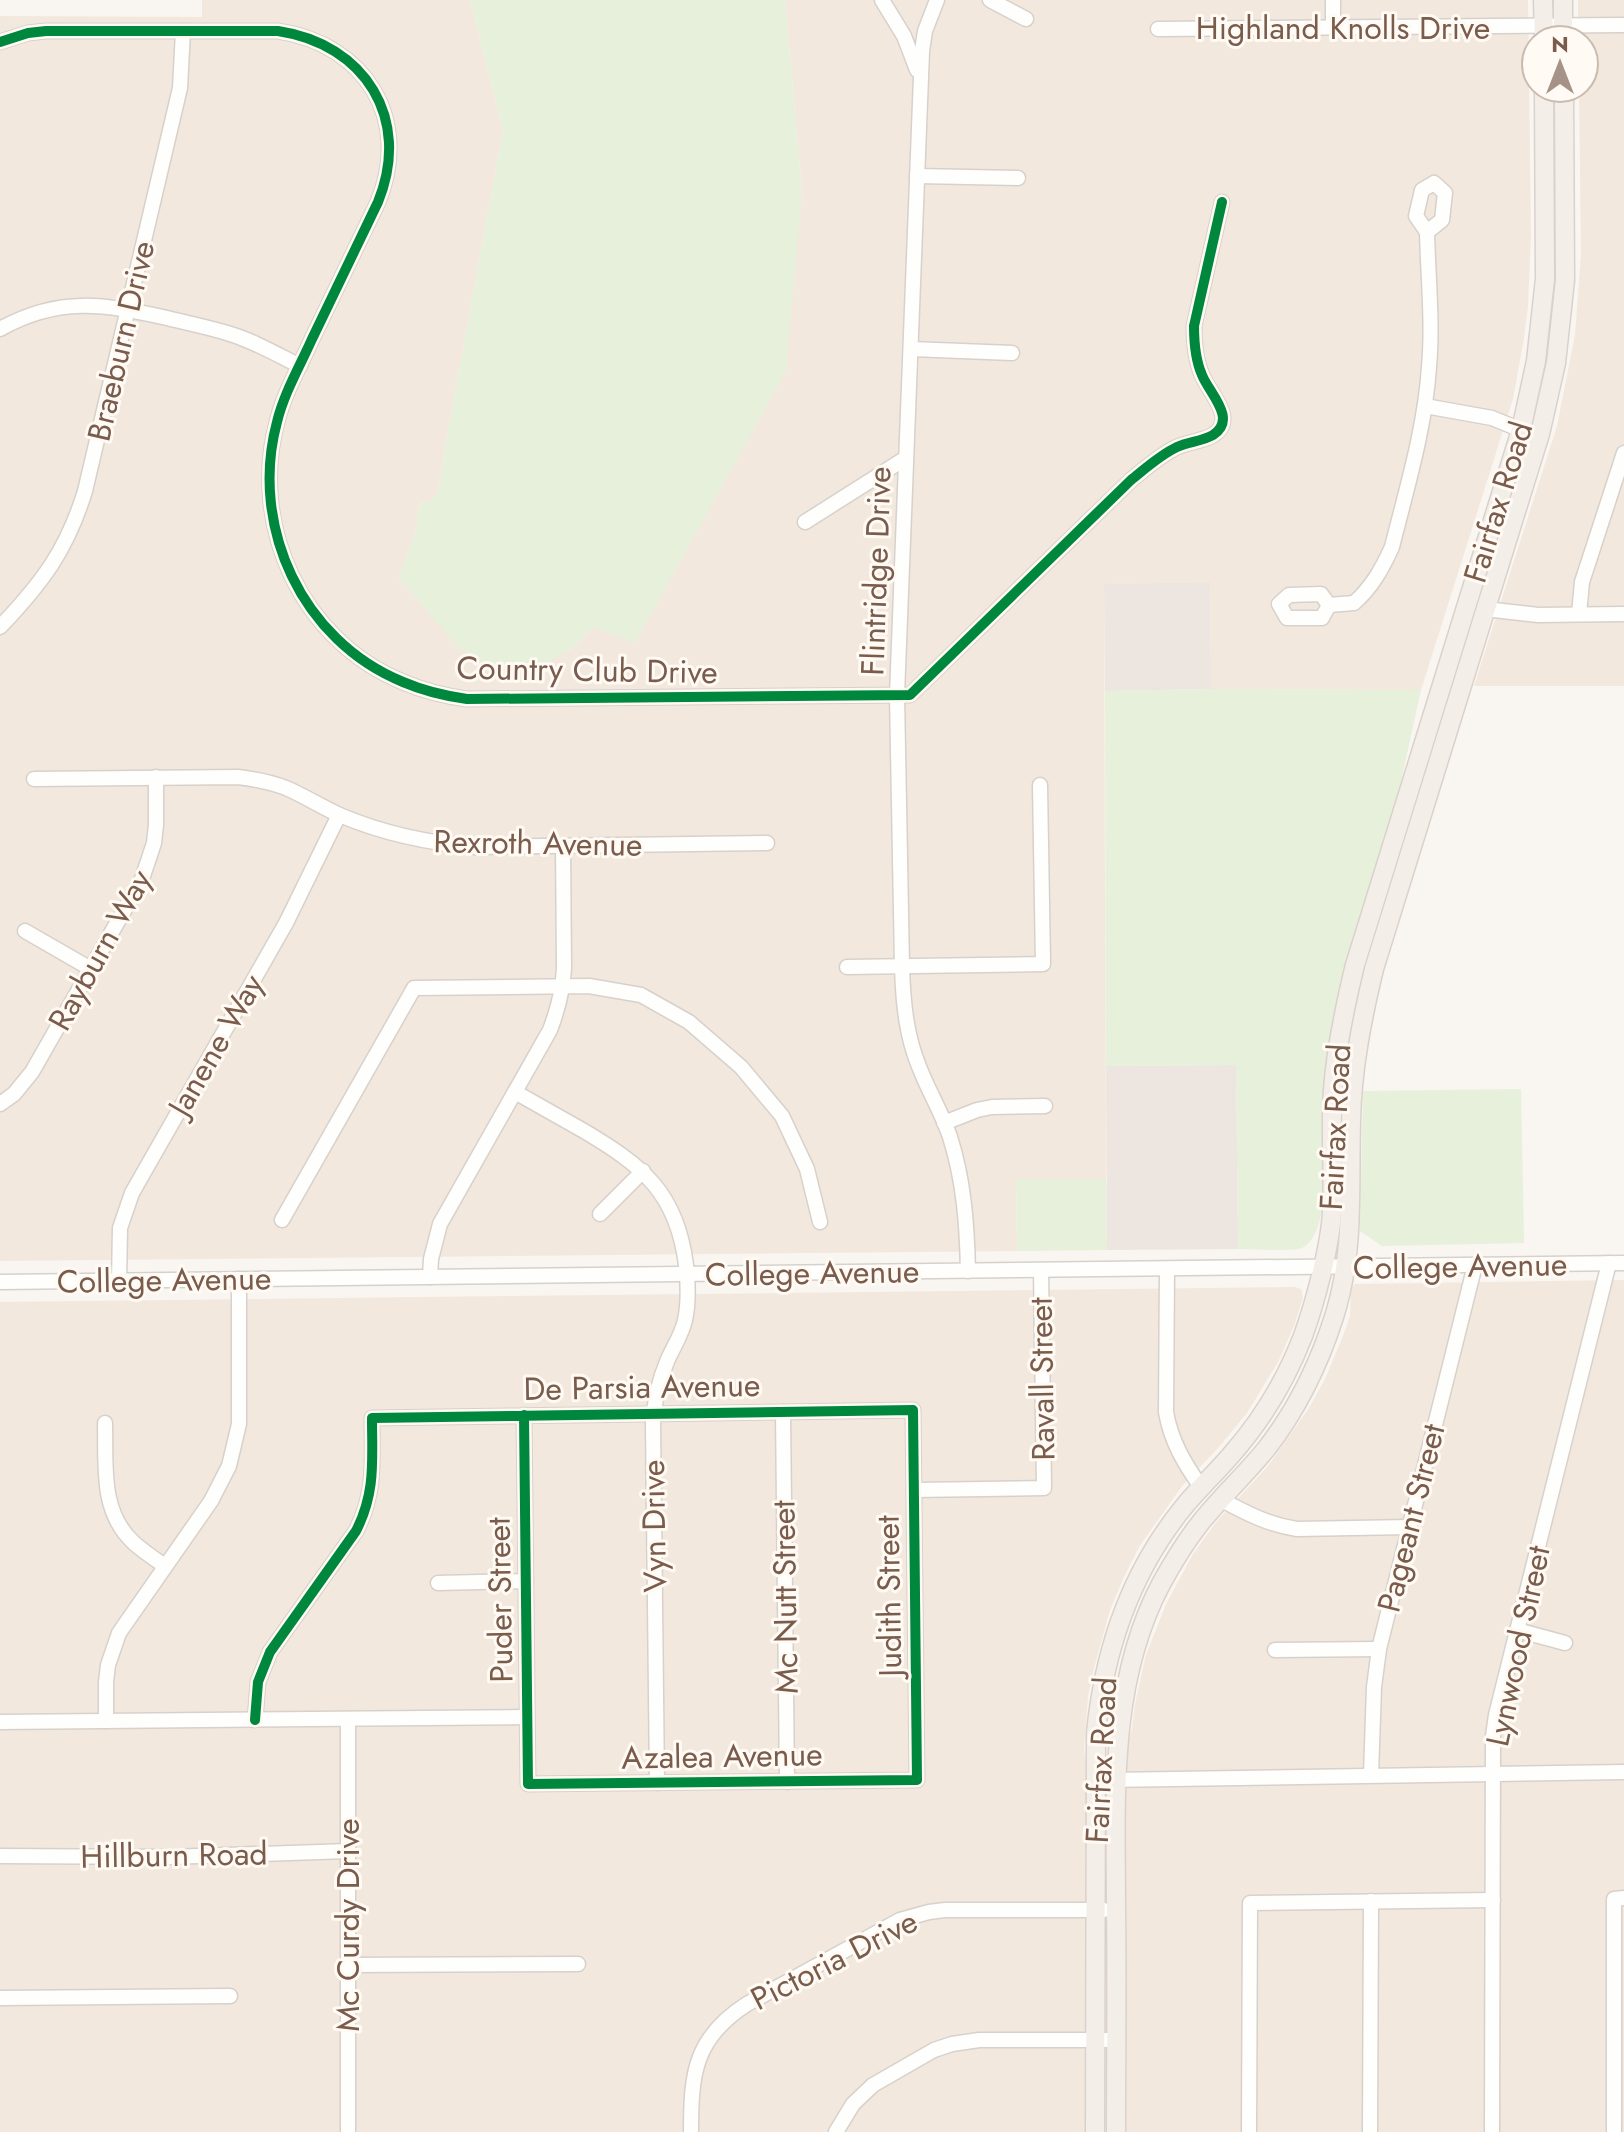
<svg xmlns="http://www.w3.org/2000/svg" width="1624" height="2132" font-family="Jost,sans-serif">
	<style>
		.residential { fill: #f2e8de }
		.industrial { fill: #ede5e0 }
		.green { fill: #e7f0db }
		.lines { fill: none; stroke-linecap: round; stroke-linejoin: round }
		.minor-casing { stroke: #d7d1cb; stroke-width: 17 }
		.major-casing { stroke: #dad1cc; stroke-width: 21 }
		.minor { stroke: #fefefd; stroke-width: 14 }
		.major { stroke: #f3eee8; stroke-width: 18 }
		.cycleway-casing { stroke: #fffaf3; stroke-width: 15 }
		.cycleway { stroke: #00873e; stroke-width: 10 }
		.labels { text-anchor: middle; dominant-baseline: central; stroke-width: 6; stroke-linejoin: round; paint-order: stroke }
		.street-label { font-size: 32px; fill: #7a5c4d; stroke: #fffaf3 }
	</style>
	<rect width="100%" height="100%" fill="#f9f5f0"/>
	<g class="residential">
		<path d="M202,0H470L503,130L444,453L438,492L432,501L419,503L416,530L399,578L569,651L594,627L802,192L785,0H1528L1531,237L1528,305L1524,338L1513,399L1421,690L1211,689L1210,582L1104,584L1106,1179H1016L1017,1251L0,1261V16L202,17Z"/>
		<path d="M1578,0H1624V686H1474L1557,426L1575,335L1581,254L1579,88H1584V40H1578Z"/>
		<path d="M1624,1280V2132H1115L1117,1780L1132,1729L1135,1704L1146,1655L1166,1604L1193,1554L1217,1521L1268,1466L1309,1408L1325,1379L1343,1336L1350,1316L1351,1288L1355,1284Z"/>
		<path d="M1295,1287L1301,1289L1303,1298L1294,1326L1278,1362L1247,1413L1218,1448L1182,1486L1139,1547L1123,1579L1110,1610L1094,1668L1088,1696L1084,1750L1099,1847L1097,2132H0V1302Z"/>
	</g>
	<g class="industrial">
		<path d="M1210,582L1211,689L1105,691L1104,584Z"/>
		<path d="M1236,1065L1238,1249L1107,1250L1106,1066Z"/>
	</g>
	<g class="green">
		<path d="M470,0H785L802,192L786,371L635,643L594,627L569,651L548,662L493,667L461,650L399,578L416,530L419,503L432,501L438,492L444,453L503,130Z"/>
		<path d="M1211,689L1421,690L1325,1128C1324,1155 1331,1234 1302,1248C1292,1252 1251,1249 1238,1249L1236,1065L1106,1066L1105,691Z"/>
		<path d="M1521,1089L1524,1243L1382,1246L1360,1231L1363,1091Z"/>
		<path d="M1016,1179H1106L1107,1250L1017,1251Z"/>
	</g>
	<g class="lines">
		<defs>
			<g id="minor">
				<path d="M882,0L904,36L917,70"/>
				<path d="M937,0L925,31L922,51L897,695L902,966C903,1002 906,1036 920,1069C929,1092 942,1113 950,1137C964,1181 967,1225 968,1271"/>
				<path d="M990,0L1026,19"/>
				<path d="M1333,0V28"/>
				<path d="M1158,29L1624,25"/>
				<path d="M0,42L28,33L46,31H278C365,44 412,119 378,202C356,247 334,293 312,339C300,366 284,393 277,422C249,526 302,641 403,682C424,691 445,696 467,699L910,695L1131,480C1146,468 1160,455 1177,447C1188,442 1203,441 1213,435C1238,419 1209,393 1202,375C1195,359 1194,343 1194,326L1222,202"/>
				<path d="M917,176L1018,178"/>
				<path d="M0,329C59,296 104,304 167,318C187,323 207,327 227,333C252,340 276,354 300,366"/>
				<path d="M911,349L1012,353"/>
				<path d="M1425,406L1492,418L1521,430"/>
				<path d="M805,522L906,458"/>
				<path d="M1321,594L1329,605L1322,618H1287L1279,604L1289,595Z"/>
				<path d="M1329,605L1354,603C1372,587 1382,569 1392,547C1407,487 1425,428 1429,367C1433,322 1428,277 1427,232L1442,220L1445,193L1434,183L1422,190L1416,216L1427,232"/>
				<path d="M1485,609L1538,615L1624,614"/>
				<path d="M1579,614L1582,582L1624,453"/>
				<path d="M0,627C42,583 67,550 85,491L180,88L183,31"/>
				<path d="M34,779L238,777C254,779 270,782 286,788C305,796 323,808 342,816C385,834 428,843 475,847L767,843"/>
				<path d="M25,931L91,969"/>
				<path d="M847,967L1043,964L1040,785"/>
				<path d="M515,1092C538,1105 561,1118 584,1131C643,1166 677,1193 686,1265C688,1283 689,1302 685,1320C682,1334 674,1346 668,1359C659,1380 654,1402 653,1424L657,1783"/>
				<path d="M0,1104L14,1094L32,1072L142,879L154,843L156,825V777"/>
				<path d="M944,1123L977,1110L992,1107L1045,1106"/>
				<path d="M600,1214L643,1171"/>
				<path d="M282,1220L414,988L589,986L641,995L689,1022L741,1067L782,1116L807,1169L820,1222"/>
				<path d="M1167,1269L1166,1412C1171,1441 1184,1463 1201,1487"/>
				<path d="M430,1277L431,1259L440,1224L550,1030C558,1009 563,990 564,968L563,846"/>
				<path d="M119,1281L120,1228L132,1193L286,923L339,815"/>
				<path d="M0,1282L1624,1263"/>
				<path d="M783,1412L787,1782"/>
				<path d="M105,1423C106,1466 100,1512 134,1543C144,1552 155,1559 165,1566"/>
				<path d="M914,1490L1044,1488L1041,1270"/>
				<path d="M1220,1499C1246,1513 1269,1525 1297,1529L1409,1527"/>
				<path d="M438,1583L526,1581"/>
				<path d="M1517,1630L1565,1643"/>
				<path d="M1275,1650L1379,1649"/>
				<path d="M255,1720L258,1682L270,1652L356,1531C376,1492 372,1460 372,1418L913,1410L917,1780L528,1784L524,1415"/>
				<path d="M106,1721V1682L108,1665L119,1633L211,1501L229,1466L239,1424V1279"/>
				<path d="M0,1722L527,1717"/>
				<path d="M1371,1775L1374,1687L1379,1649L1475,1265"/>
				<path d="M1108,1780L1624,1772"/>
				<path d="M0,1856L168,1857L348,1851"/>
				<path d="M348,1965L578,1964"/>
				<path d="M0,1998L230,1996"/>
				<path d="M348,2132V1719"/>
				<path d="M691,2132C691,2074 694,2038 747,2004L900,1920L929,1912L945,1910H1104"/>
				<path d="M836,2132L853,2104L873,2085L934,2050L952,2044L979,2040H1116"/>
				<path d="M1249,2132L1250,1903L1493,1900"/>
				<path d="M1370,2132L1371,1901"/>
				<path d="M1492,2132L1493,1736L1496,1715L1609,1263"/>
				<path d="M1614,2132V1899L1624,1898"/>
			</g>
			<g id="major">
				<path d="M1543,0L1544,40"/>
				<path d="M1563,0V40"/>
				<path d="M1095,2132L1096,1733C1104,1651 1130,1574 1182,1509C1197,1490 1215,1474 1231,1455C1262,1420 1286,1380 1303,1336C1315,1303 1330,1247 1332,1212C1334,1172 1330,1131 1333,1090C1336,1048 1345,1006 1355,965L1521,430L1536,361L1545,279L1544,88"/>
				<path d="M1116,2132C1116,2058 1117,1984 1116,1910C1116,1800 1108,1684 1161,1584C1173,1562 1186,1541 1201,1522C1222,1496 1246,1474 1267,1448C1297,1409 1319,1364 1334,1317C1355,1250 1349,1190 1351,1121C1352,1069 1362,1019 1374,969L1540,434L1556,363L1565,280L1564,88"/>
			</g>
		</defs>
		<use href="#minor" class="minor-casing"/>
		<use href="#major" class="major-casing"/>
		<use href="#minor" class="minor"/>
		<use href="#major" class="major"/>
		<defs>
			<g id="cycleway">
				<path d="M0,42L28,33L46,31H278C365,44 412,119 378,202C356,247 334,293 312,339C300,366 284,393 277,422C249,526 302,641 403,682C424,691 445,696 467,699L910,695L1131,480C1146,468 1160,455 1177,447C1188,442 1203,441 1213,435C1238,419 1209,393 1202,375C1195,359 1194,343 1194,326L1222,202"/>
				<path d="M255,1720L258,1682L270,1652L356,1531C376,1492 372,1460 372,1418L913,1410L917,1780L528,1784L524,1415"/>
			</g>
		</defs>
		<use href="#cycleway" class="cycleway-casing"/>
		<use href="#cycleway" class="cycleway"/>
	</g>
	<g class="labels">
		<g class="street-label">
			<text x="1343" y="28">Highland Knolls Drive</text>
			<text transform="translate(121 341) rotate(-77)">Braeburn Drive</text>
			<text transform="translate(1498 502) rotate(-73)">Fairfax Road</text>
			<text transform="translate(876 571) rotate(-88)">Flintridge Drive</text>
			<text transform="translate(587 670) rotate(1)">Country Club Drive</text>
			<text transform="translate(538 843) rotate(1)">Rexroth Avenue</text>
			<text transform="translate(100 950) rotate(-61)">Rayburn Way</text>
			<text transform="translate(216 1045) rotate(-60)">Janene Way</text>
			<text transform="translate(1335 1127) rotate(-87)">Fairfax Road</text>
			<text transform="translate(1460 1266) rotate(-1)">College Avenue</text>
			<text transform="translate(812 1273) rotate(-1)">College Avenue</text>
			<text transform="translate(164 1280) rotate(-1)">College Avenue</text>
			<text transform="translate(1042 1379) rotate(-91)">Ravall Street</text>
			<text transform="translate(642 1387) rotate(-1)">De Parsia Avenue</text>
			<text transform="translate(1411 1518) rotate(-76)">Pageant Street</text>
			<text transform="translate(654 1526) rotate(-91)">Vyn Drive</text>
			<text transform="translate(889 1596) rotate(-91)">Judith Street</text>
			<text transform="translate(785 1597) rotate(-91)">Mc Nutt Street</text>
			<text transform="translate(500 1600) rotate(-91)">Puder Street</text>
			<text transform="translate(1518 1646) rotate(-78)">Lynwood Street</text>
			<text transform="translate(722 1756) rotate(-1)">Azalea Avenue</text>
			<text transform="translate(1101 1760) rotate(-87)">Fairfax Road</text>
			<text transform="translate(174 1855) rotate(-1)">Hillburn Road</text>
			<text transform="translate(348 1925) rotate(-90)">Mc Curdy Drive</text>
			<text transform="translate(834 1960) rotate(-27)">Pictoria Drive</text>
		</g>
	</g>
	<g transform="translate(1560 64)"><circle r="38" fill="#fffaf3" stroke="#cabbb1" stroke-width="2"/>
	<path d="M0-6L14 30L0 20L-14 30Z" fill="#a69286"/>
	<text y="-12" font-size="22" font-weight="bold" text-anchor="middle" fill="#7a5c4d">N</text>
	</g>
</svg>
